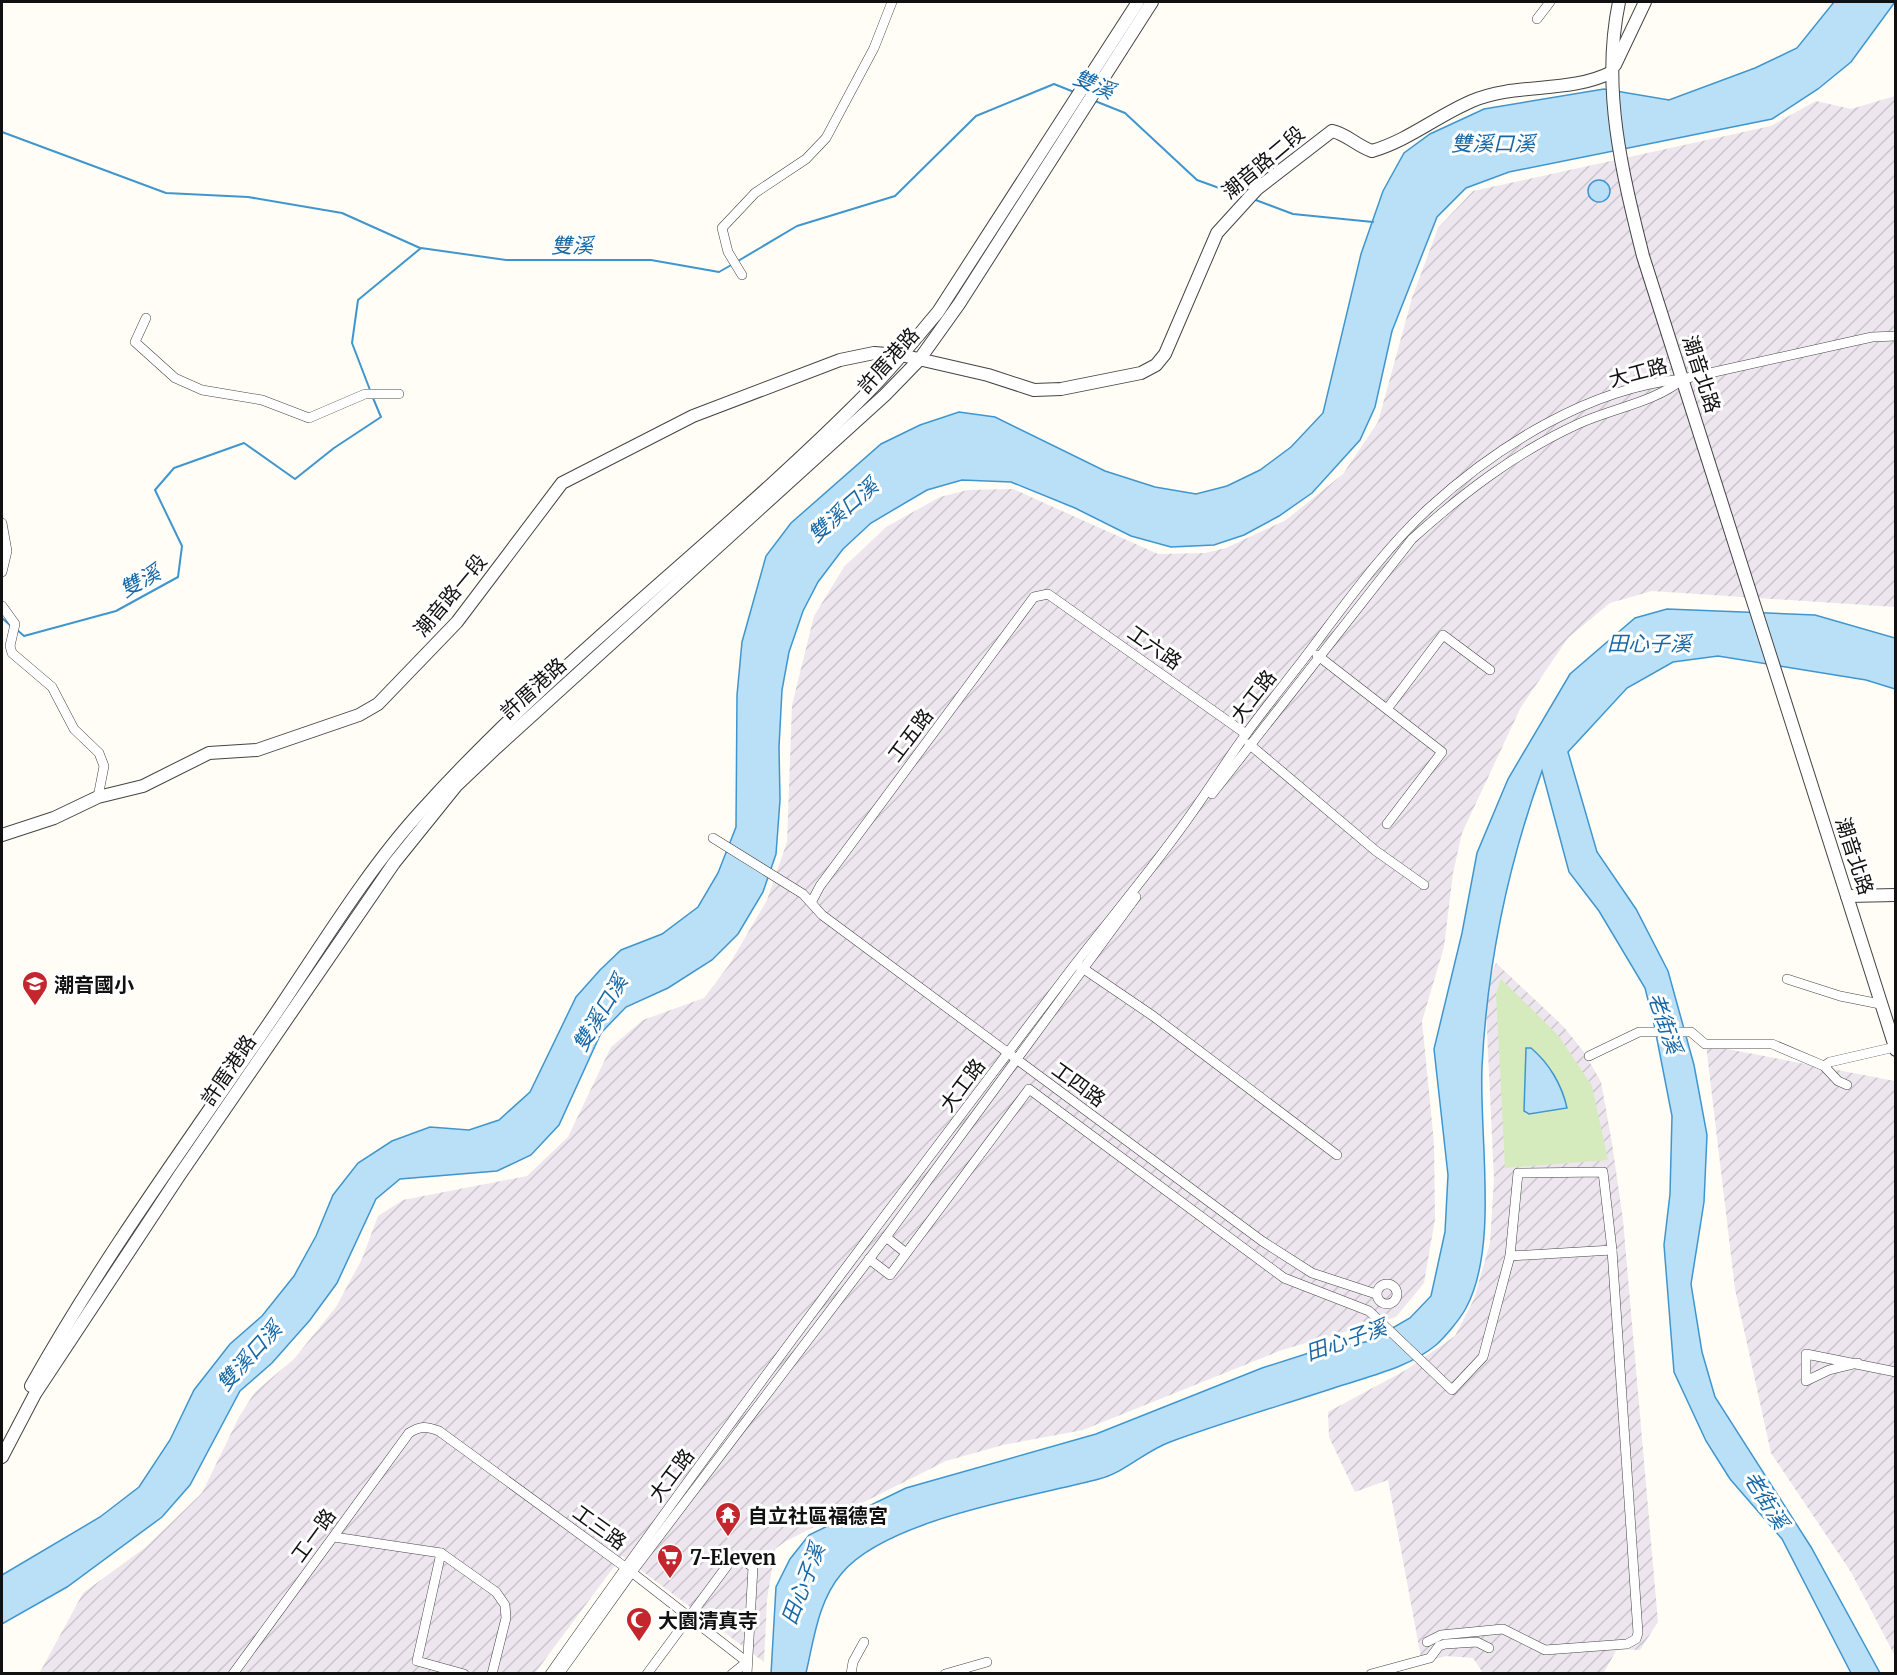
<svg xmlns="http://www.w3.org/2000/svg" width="1897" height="1675" font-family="Merriweather,'Noto Sans TC',serif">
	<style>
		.industrial { fill: url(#industrial-furrows) }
		.park { fill: #d5ebbd }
		.water { fill: #b9e0f7; stroke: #3f96cf; stroke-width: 1.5 }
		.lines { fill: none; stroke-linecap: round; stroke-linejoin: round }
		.stream { stroke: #3f96cf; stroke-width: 2 }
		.minor-casing { stroke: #444; stroke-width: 10 }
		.tertiary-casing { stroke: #444; stroke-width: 14 }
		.minor { stroke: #fff; stroke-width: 9 }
		.tertiary { stroke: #fff; stroke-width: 12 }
		.labels { text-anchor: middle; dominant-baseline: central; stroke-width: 6; stroke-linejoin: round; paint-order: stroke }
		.street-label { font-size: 20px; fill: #111; stroke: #fff }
		.poi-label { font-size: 20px; font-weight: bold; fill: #111; stroke: #fff; text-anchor: start }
		.water-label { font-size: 21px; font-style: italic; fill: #1768a6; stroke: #fff }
	</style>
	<defs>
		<pattern id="industrial-furrows" width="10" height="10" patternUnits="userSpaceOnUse" patternTransform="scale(1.5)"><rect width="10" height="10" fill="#eee6ef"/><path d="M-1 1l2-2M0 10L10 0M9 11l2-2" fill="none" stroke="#cbc4cc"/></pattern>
	</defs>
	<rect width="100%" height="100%" fill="#fffdf5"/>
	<g class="industrial">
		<path d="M1895,96V607L1652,591L1610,603L1568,638L1521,707L1462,833L1453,873L1444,947L1422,1021L1434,1143L1435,1219L1424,1283L1396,1317L1282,1350L1083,1430L1003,1445L946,1461L786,1541L775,1549L767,1600L764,1662L622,1556L535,1673L39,1674L83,1593L146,1547L202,1493L239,1417L255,1392L294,1359L336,1307L362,1259L378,1216L403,1200L527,1176L568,1137L611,1047L643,1020L704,998L729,965L767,900L787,842L792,705L814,616L844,567L886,527L940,497L968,490L1013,489L1158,554L1205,553L1226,548L1286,520L1343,474L1378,422L1412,298L1438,228L1473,191L1771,126L1816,101L1851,109Z"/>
		<path d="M1496,963L1563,1026L1584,1052L1601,1082L1612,1143L1623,1220L1658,1622L1640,1650L1617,1649L1603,1674L1483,1673L1473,1658L1446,1656L1422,1663L1388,1480L1355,1492L1329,1437L1328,1412L1406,1370L1455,1336L1474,1299L1490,1243L1494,1179L1485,989Z"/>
		<path d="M1706,1045L1895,1081V1656L1851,1572L1771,1453L1735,1289Z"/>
	</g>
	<path class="park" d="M1501,979L1558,1035L1592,1086L1608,1160L1505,1168L1496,993Z"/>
	<g class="water">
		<path d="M1834,2H1895L1851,62L1818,89L1772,119L1509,172L1466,188L1437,217L1392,331L1375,407L1360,440L1312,493L1279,516L1244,535L1214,545L1171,547L1131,536L1075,508L1011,482L962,480L927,490L871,523L843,549L818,582L803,611L789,652L782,690L779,747L780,800L776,854L763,892L738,934L712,960L668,988L626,1007L601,1033L559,1125L531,1155L497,1171L400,1179L376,1199L337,1283L310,1320L272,1363L240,1391L190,1485L162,1517L67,1587L2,1624V1575L100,1517L139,1487L170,1440L194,1390L230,1344L262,1316L294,1276L316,1236L333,1195L358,1163L392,1141L430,1127L469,1130L499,1120L530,1092L576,997L600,970L621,950L662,934L698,907L718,873L736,827L737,695L742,642L766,556L791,523L881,444L920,425L959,412L995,417L1105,471L1155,487L1196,494L1227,486L1260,470L1291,447L1323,413L1361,254L1383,191L1404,153L1430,134L1484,109L1604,89L1669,100L1755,68L1797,48Z"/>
		<circle cx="1599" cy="191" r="11"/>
		<path d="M1667,609L1815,615L1895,638V689L1866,680L1718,656L1673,662L1627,688L1568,752L1597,852L1636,909L1668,971L1694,1065L1707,1135L1704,1202L1691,1284L1702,1352L1715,1397L1811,1547L1880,1673H1851L1782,1539L1730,1479L1706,1441L1674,1372L1664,1245L1670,1194L1672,1116L1654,1024L1645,988L1599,911L1569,872L1542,771C1508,865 1487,967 1482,1067C1479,1137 1499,1247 1466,1308C1460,1319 1446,1336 1436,1345C1411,1366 1374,1375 1343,1385C1286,1404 1227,1421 1170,1442C1145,1451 1124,1473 1099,1479C1031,1497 887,1519 842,1573C818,1601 814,1639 806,1673L771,1674L776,1587L790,1559L809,1535L906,1488L1096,1434L1262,1368L1309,1353L1370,1341L1410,1318L1431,1296L1445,1232L1448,1175L1434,1049L1462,933L1477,853L1508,779L1570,674L1635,618Z"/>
		<path d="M1526,1048H1531C1549,1063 1562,1085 1567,1108L1529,1114L1524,1111Z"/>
	</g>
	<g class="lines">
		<g class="stream">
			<path d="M1095,101L1125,113L1197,180L1244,197"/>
			<path d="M2,132L166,193L248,197L342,213L420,248"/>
			<path d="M1253,199L1293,214L1373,222"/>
			<path d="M738,261L797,226L895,196L976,116L1054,84L1074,92"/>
			<path d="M370,390L352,343L358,300L421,248L506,260H651L719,272L733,264"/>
			<path d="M2,618L11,626"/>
			<path d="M16,629L24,636L116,611L178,577L182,546L155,490L174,468L244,443L295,479L334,448L381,417L373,398"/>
		</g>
		<defs>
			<g id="minor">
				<path d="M1537,19L1550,2"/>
				<path d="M742,275L728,252L722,228L755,193L806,159L826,138L874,48L892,2"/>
				<path d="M146,318L135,342L175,378L202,390L262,400L309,418L365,394H399"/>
				<path d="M2,523L7,551L2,572"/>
				<path d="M2,606L15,624L10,646L12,653L52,687L74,729L99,753L104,766L98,797"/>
				<path d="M1317,655L1442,752L1387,824"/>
				<path d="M1387,709L1443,635L1490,670"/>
				<path d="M1249,744L1376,851L1424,885"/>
				<path d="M1212,794L1412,539C1463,493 1515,453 1578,424C1613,408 1653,403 1683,379"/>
				<path d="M713,838L803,894L822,915L1262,1241L1312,1273L1376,1294"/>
				<path d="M812,901L820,886L1034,597L1048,594L1246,734"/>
				<path d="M1078,965L1153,1016L1337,1155"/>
				<path d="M1787,979L1840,996L1880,1004"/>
				<path d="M1589,1056L1639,1032H1691L1705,1044H1772L1824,1066L1838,1081L1847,1085"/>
				<path d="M1824,1066L1830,1062L1895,1047"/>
				<path d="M886,1237L906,1253"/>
				<path d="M1510,1256L1612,1250"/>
				<path d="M869,1259L890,1275L1029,1089L1284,1278L1369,1311L1452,1390L1483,1357L1510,1256L1518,1173L1603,1172L1612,1250L1638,1633L1636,1639L1627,1644L1545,1650L1503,1629L1441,1635L1427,1642"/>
				<circle cx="1387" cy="1294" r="10"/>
				<path d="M1858,1363L1829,1370L1806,1381V1354L1896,1372"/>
				<path d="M334,1537L441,1553L496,1592L505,1605L506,1618L492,1674"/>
				<path d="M441,1553L417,1661L464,1674"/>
				<path d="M233,1674L409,1433C420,1426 426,1426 439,1431L625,1567L747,1662"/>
				<path d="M550,1674C719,1434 896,1200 1073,967C1107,923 1143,880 1176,835C1201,802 1222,767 1246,734C1270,701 1297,669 1321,636C1354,592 1388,546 1429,508C1497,446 1589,388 1683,379L1872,337L1896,336"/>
				<path d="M559,1674L632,1572L886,1237L1136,897"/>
				<path d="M647,1674L735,1555L753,1567L747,1674"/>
				<path d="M732,1674L747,1662"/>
				<path d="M851,1674L853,1662L864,1642"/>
				<path d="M945,1674L987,1662"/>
				<path d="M1371,1674L1430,1658L1439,1646L1445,1644L1477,1642L1489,1648"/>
			</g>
			<g id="tertiary">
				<path d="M1619,2C1601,88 1622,172 1643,256L1896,1050"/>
				<path d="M1615,65L1645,2"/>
				<path d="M2,835L54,818L98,797L143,786L209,753L257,750L359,715L378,704L457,622L562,483L693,416L840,360L874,353L901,355L988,375L1034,390L1061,389L1141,373L1156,365L1165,354L1217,233L1257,189L1332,131C1345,133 1357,146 1372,151C1409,140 1437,116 1472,101C1516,82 1569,94 1612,72"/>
				<path d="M1847,896L1896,895"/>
				<path d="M31,1386C99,1264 182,1150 261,1035C311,963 363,874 422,810C559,658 725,537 868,392C893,367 915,339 938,312L1138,2"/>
				<path d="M2,1457L35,1394L179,1176L394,863L456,786L496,748L885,395L919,360L959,304L1152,2"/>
			</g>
		</defs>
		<use href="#minor" class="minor-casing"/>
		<use href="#tertiary" class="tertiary-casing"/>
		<use href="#minor" class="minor"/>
		<use href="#tertiary" class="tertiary"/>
	</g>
	<defs>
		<symbol id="school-pin" viewBox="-11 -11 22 30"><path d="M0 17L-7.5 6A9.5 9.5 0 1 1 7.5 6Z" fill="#c4262e" stroke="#fff"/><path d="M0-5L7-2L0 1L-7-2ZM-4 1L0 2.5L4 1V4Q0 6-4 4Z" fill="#fff"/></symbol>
		<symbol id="temple-pin" viewBox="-11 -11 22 30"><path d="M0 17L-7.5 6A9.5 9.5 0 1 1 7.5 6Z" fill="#c4262e" stroke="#fff"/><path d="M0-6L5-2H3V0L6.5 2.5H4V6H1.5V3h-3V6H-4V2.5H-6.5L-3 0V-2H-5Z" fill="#fff"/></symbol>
		<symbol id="supermarket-pin" viewBox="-11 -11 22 30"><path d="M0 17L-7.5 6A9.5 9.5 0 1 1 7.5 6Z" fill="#c4262e" stroke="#fff"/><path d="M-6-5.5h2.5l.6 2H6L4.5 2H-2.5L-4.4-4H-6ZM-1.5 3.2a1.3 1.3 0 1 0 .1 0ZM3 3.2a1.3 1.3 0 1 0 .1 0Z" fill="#fff"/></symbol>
		<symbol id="mosque-pin" viewBox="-11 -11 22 30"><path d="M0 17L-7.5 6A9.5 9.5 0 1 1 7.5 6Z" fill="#c4262e" stroke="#fff"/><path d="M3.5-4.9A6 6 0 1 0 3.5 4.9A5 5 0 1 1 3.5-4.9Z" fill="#fff"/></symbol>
	</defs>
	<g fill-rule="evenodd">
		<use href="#school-pin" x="20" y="969" width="30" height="40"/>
		<use href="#temple-pin" x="713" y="1500" width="30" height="40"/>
		<use href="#supermarket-pin" x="655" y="1542" width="30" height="40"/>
		<use href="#mosque-pin" x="624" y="1605" width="30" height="40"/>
	</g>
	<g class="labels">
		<g class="street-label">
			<text transform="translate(1263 162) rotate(-40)">潮音路二段</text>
			<text transform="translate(888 360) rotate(-48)">許厝港路</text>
			<text transform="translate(1638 372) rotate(-15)">大工路</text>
			<text transform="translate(1702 374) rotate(72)">潮音北路</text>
			<text transform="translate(450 595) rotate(-50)">潮音路一段</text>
			<text transform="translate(1155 647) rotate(35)">工六路</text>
			<text transform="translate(533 688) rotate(-42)">許厝港路</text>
			<text transform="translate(1253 696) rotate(-52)">大工路</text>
			<text transform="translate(910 735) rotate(-53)">工五路</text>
			<text transform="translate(1855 856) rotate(72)">潮音北路</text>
			<text transform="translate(228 1070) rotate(-56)">許厝港路</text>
			<text transform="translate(1079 1084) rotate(36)">工四路</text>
			<text transform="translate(962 1085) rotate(-53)">大工路</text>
			<text transform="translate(671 1475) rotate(-53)">大工路</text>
			<text transform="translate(600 1527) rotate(36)">工三路</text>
			<text transform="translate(313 1535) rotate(-54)">工一路</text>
		</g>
		<g class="poi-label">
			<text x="54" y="984">潮音國小</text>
			<text x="748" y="1515">自立社區福德宮</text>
			<text x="690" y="1557">7-Eleven</text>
			<text x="658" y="1620">大園清真寺</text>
		</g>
		<g class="water-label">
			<text transform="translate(1094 84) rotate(23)">雙溪</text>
			<text x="1493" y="143">雙溪口溪</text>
			<text x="572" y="245">雙溪</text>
			<text transform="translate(843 510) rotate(-41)">雙溪口溪</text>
			<text transform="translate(140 581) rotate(-29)">雙溪</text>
			<text x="1649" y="643">田心子溪</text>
			<text transform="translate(600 1013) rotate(-59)">雙溪口溪</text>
			<text transform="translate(1665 1023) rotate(71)">老街溪</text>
			<text transform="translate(1346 1340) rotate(-19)">田心子溪</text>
			<text transform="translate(249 1356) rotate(-48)">雙溪口溪</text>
			<text transform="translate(1766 1500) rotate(58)">老街溪</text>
			<text transform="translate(803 1584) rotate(-69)">田心子溪</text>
		</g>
	</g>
	<rect width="1897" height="1675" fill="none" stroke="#111111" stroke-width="6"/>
</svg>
